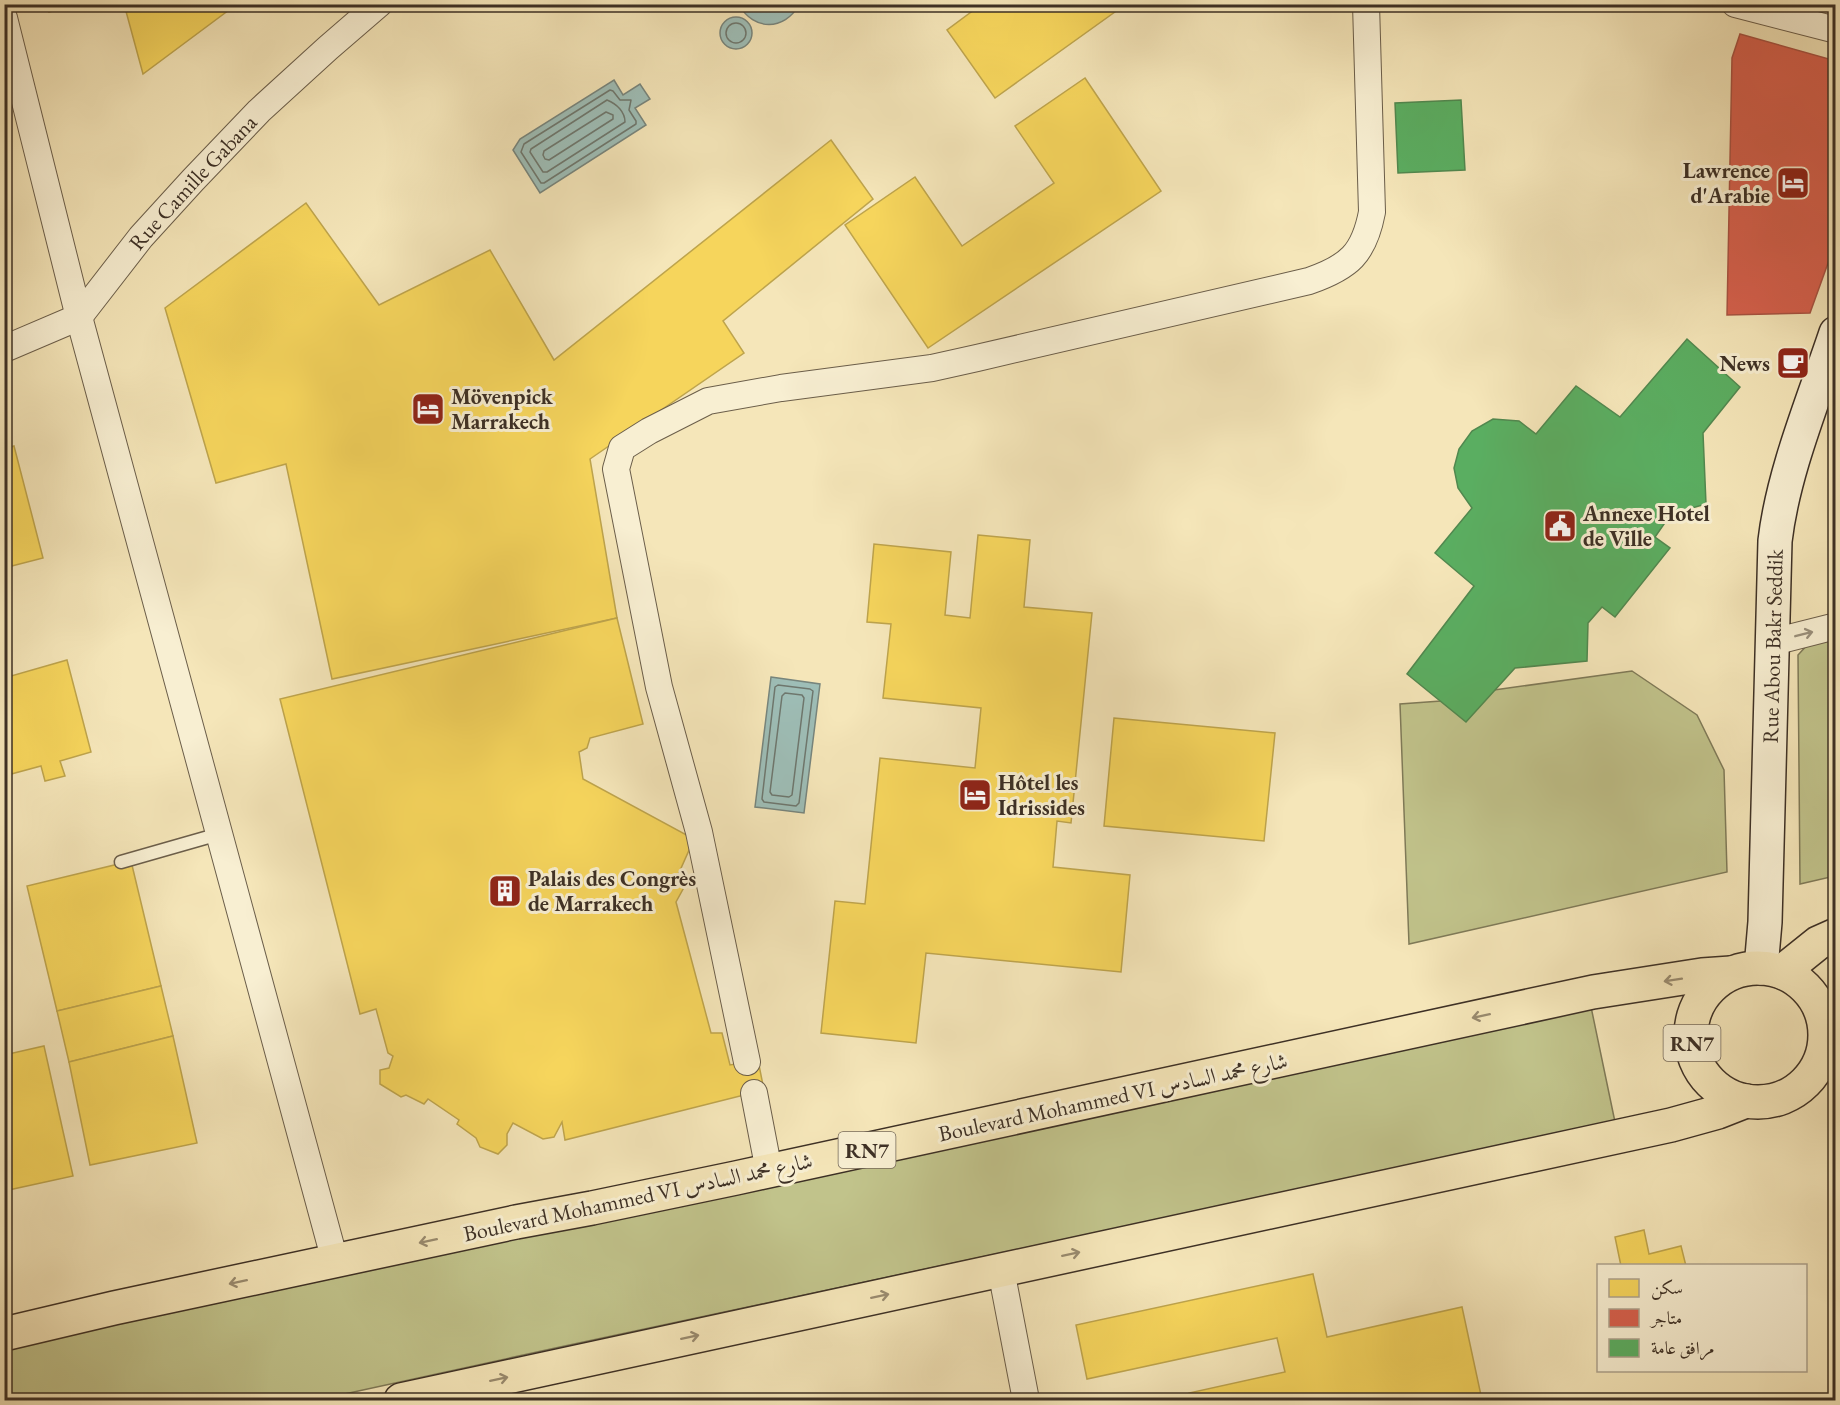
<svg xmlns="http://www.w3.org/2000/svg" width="1840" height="1405" font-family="'EB Garamond',Amiri,serif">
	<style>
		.green { fill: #c1c38b; stroke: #7f7a58; stroke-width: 1.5 }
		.water { fill: #9ebeb7; stroke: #77857d; stroke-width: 1.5 }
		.homes { fill: #f6d55c; stroke: #bea44c; stroke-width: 1.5 }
		.shops { fill: #d6604d; stroke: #a85241; stroke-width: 1.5 }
		.public { fill: #5aae61; stroke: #51884f; stroke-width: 1.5 }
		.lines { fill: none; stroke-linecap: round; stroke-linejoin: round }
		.shore { stroke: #6e776e; stroke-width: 1.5 }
		.lane-casing { stroke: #6b5e4a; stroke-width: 15 }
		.street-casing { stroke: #6b5e4a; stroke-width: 28 }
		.secondary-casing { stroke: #3d3025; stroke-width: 36 }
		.primary-casing { stroke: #3d3025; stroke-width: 36 }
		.lane { stroke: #f8efd2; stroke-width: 12 }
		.street { stroke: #f8efd2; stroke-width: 26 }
		.secondary { stroke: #f8efd2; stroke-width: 33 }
		.primary { stroke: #f5e6b9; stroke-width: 33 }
		.oneway { stroke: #9a907c }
		.oneway2 { stroke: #998b6f }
		.labels { text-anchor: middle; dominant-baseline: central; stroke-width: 6; stroke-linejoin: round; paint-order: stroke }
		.shield { fill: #f8efd2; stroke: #756959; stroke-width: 1.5 }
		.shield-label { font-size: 21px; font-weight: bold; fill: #3d3025 }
		.poi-label { font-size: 22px; font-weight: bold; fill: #3d3025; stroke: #f8efd2; text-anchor: start }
		.street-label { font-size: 22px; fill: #3d3025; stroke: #f8efd2 }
	</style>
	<rect width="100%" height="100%" fill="#f5e6b9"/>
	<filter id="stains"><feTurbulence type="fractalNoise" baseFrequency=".00333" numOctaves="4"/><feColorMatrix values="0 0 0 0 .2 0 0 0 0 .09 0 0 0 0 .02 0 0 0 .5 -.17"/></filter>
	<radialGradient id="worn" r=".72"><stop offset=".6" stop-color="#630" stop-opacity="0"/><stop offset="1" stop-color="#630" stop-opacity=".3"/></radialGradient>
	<g class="green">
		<path d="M1835,636V876L1800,884L1798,655L1810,642Z"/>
		<path d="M1632,671L1697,715L1724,770L1727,872L1409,944L1400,704L1441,701L1494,690Z"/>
		<path d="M1590,1002L1615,1122L560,1347L317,1400H5L4,1347Z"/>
	</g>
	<g class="water">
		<path d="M739,5V4L799,5C784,31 754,31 739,5Z"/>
		<circle cx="736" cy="33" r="16"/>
		<path d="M614,80L623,95L640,84L650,99L635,108L646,125L540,193L513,150L520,139Z"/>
		<path d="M771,677L820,684L804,813L755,807Z"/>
	</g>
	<g class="homes">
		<path d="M47,4H78L49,12Z"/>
		<path d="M124,4H237L143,74Z"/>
		<path d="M982,4H1126L995,98L947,30Z"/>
		<path d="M1085,78L1161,191L928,348L845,225L915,177L962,246L1054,183L1015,126Z"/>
		<path d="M831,140L873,199L723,321L744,353L590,459L617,618L332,679L286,464L216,483L165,308L306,203L379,305L490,250L554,360Z"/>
		<path d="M14,446L43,558L4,568V449Z"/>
		<path d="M978,535L1030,540L1024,607L1092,613L1071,823L1057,821L1053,867L1130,875L1121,972L926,953L916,1043L821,1033L835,901L865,904L880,758L975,768L981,708L883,698L891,624L867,622L874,544L951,552L945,615L970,618Z"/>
		<path d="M617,618L643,724L590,738L587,748L579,752L583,779L694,839L678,875L688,880L676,902L711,1033H722L730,1065L758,1060L764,1090L565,1140L562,1122L554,1137L543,1139L513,1123L507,1134V1145L498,1154L480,1147L476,1138L457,1124L459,1120L428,1099L424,1104L406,1095L401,1097L380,1084V1070L389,1068L393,1056L388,1053L376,1009L360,1014L280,699Z"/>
		<path d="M67,660L91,752L60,761L65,776L45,781L41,766L4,776V678Z"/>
		<path d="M1114,718L1275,733L1264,841L1104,826Z"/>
		<path d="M131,861L161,986L57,1011L27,886Z"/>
		<path d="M161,986L173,1036L69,1062L57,1011Z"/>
		<path d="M173,1036L197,1143L90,1165L69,1062Z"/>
		<path d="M44,1046L73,1176L4,1191V1055Z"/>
		<path d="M1644,1230L1649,1254L1681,1246L1686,1266H1621L1615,1237Z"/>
		<path d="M1313,1274L1327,1337L1462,1307L1482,1400H1190L1189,1393L1285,1372L1277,1338L1087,1379L1076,1325Z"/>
	</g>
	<path class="shops" d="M1740,34L1836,61V241L1810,313L1727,315L1732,58Z"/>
	<g class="public">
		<path d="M1461,100L1465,170L1398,173L1395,103Z"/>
		<path d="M1687,339L1740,387L1703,433L1706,504L1671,514L1655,537L1670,548L1615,617L1602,607L1588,623L1587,661L1515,668L1466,722L1407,674L1474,586L1435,553L1472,508L1458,488L1454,468L1459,449L1472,431L1493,419L1519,421L1536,434L1576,386L1620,417Z"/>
	</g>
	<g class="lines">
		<g class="shore">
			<circle cx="736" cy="33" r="10"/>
			<path d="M610,90L613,91L620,100H631L629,110L636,121V124L544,183H541L521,152L524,144Z"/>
			<path d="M607,100C617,104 625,112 625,122L547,172H543L530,152L531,149Z"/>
			<path d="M606,112L613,115V119L549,160L545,159L543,155L544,151Z"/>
			<path d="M778,685L810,689L813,691L799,803L796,806L764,802L762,799L775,687Z"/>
			<path d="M785,693L802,695L804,698L792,795L789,797L772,795L770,792L782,696Z"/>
		</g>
		<defs>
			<path id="lane" d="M121,862L219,834"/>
			<g id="street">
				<path d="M1735,4L1836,30"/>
				<path d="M4,18L79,317L335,1261"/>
				<path id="s1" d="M4,349L79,317L141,237L193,180L259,111L328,48L379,4"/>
				<path d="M1773,642L1836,626"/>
				<path d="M747,1062L699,832L659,687L616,469L622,448L649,431L708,401L781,388L932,368L977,358L1309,281C1349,267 1364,254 1372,212L1366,4"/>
				<path d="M754,1093L769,1171"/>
				<path d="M1001,1270L1026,1400"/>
			</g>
			<g id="secondary">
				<path id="s2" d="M1761,968L1765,922L1775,541C1783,472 1814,399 1836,333"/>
			</g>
			<g id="primary">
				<circle cx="1758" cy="1035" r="67"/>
				<path d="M1782,972L1818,943L1836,935"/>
				<path d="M4,1334L114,1308L516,1222L592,1208L736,1178L1593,992L1702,975L1731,973"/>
				<path d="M401,1400L1671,1125L1718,1112L1746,1101"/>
			</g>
		</defs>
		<use href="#lane" class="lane-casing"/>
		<use href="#street" class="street-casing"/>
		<use href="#secondary" class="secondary-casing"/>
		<use href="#primary" class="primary-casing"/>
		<use href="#lane" class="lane"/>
		<use href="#street" class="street"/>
		<use href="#secondary" class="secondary"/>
		<use href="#primary" class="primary"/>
	</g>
	<defs><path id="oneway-shaft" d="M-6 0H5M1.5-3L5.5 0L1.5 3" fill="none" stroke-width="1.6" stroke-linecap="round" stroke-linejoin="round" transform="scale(1.5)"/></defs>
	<use class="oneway" href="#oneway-shaft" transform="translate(1804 634) rotate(-14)"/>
	<g class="oneway2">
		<use href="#oneway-shaft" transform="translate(1673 980) rotate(171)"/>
		<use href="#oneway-shaft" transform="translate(1481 1016) rotate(168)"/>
		<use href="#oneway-shaft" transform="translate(428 1241) rotate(168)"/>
		<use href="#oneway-shaft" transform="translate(1071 1254) rotate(-12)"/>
		<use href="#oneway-shaft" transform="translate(238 1282) rotate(168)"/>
		<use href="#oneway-shaft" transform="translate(880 1296) rotate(-12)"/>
		<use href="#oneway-shaft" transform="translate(690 1337) rotate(-12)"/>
		<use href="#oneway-shaft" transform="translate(499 1379) rotate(-12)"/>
	</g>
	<defs>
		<symbol id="hotel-square" viewBox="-11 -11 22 22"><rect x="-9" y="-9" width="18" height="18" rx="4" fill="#8f2418" stroke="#f8efd2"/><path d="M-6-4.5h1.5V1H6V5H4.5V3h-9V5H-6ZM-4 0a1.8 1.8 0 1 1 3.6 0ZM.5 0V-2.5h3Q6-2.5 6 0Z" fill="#fff"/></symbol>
		<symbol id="cafe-square" viewBox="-11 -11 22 22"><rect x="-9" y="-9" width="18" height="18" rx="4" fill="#8f2418" stroke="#f8efd2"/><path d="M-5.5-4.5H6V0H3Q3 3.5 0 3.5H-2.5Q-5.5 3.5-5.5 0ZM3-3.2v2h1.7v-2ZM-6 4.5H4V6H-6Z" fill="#fff"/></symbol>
		<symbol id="civic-square" viewBox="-11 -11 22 22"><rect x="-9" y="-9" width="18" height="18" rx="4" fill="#8f2418" stroke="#f8efd2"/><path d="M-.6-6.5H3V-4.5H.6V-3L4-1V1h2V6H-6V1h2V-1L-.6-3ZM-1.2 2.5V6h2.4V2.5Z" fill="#fff"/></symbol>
		<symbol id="building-square" viewBox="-11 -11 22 22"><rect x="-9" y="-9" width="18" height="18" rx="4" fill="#8f2418" stroke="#f8efd2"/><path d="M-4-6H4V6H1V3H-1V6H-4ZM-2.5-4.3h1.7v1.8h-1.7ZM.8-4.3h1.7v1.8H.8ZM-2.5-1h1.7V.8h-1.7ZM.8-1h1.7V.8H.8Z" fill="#fff"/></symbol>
	</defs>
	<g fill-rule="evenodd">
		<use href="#hotel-square" x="1774" y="164" width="38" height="38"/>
		<use href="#cafe-square" x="1774" y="344" width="38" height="38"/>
		<use href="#hotel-square" x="409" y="390" width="38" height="38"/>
		<use href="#civic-square" x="1541" y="507" width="38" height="38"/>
		<use href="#hotel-square" x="956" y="776" width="38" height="38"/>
		<use href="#building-square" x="486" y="872" width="38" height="38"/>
	</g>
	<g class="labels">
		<g class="shield">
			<rect x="1663.5" y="1025" width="57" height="36" rx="4.5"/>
			<rect x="838.5" y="1132" width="57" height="36" rx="4.5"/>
		</g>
		<g class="shield-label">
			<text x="1692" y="1043">RN7</text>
			<text x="867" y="1150">RN7</text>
		</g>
		<g class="poi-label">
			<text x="1770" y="170" text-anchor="end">Lawrence<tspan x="1770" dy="25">d'Arabie</tspan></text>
			<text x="1770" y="363" text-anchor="end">News</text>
			<text x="451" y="396">Mövenpick<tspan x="451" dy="25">Marrakech</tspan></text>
			<text x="1583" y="513">Annexe Hotel<tspan x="1583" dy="25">de Ville</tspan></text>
			<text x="998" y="782">Hôtel les<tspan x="998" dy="25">Idrissides</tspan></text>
			<text x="528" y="878">Palais des Congrès<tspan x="528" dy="25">de Marrakech</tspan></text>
		</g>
		<g class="street-label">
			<text stroke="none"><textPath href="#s1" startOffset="258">Rue Camille Gabana</textPath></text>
			<text stroke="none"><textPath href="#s2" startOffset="322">Rue Abou Bakr Seddik</textPath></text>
			<text transform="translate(1113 1097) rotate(-12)">Boulevard Mohammed VI شارع محمد السادس</text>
			<text transform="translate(638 1197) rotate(-12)">Boulevard Mohammed VI شارع محمد السادس</text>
		</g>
	</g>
	<rect width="1840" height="1405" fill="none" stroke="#f5e6b9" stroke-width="24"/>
	<rect x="6" y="6" width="1828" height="1393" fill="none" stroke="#3d3025" stroke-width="3"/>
	<rect x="12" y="12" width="1816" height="1381" fill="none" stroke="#3d3025" stroke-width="1.5"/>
	<rect x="1597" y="1264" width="210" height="108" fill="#f8efd2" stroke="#ada38d" stroke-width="1.5"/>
	<rect x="1609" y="1279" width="30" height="18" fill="#f6d55c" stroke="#ada38d" stroke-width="1.5"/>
	<text x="1651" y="1294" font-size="18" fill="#3d3025">سكن</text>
	<rect x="1609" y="1309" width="30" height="18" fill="#d6604d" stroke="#ada38d" stroke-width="1.5"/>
	<text x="1651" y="1324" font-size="18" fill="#3d3025">متاجر</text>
	<rect x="1609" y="1339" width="30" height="18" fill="#5aae61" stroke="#ada38d" stroke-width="1.5"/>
	<text x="1651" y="1354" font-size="18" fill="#3d3025">مرافق عامة</text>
	<rect width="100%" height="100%" filter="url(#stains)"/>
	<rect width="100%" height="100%" fill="url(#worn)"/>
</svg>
